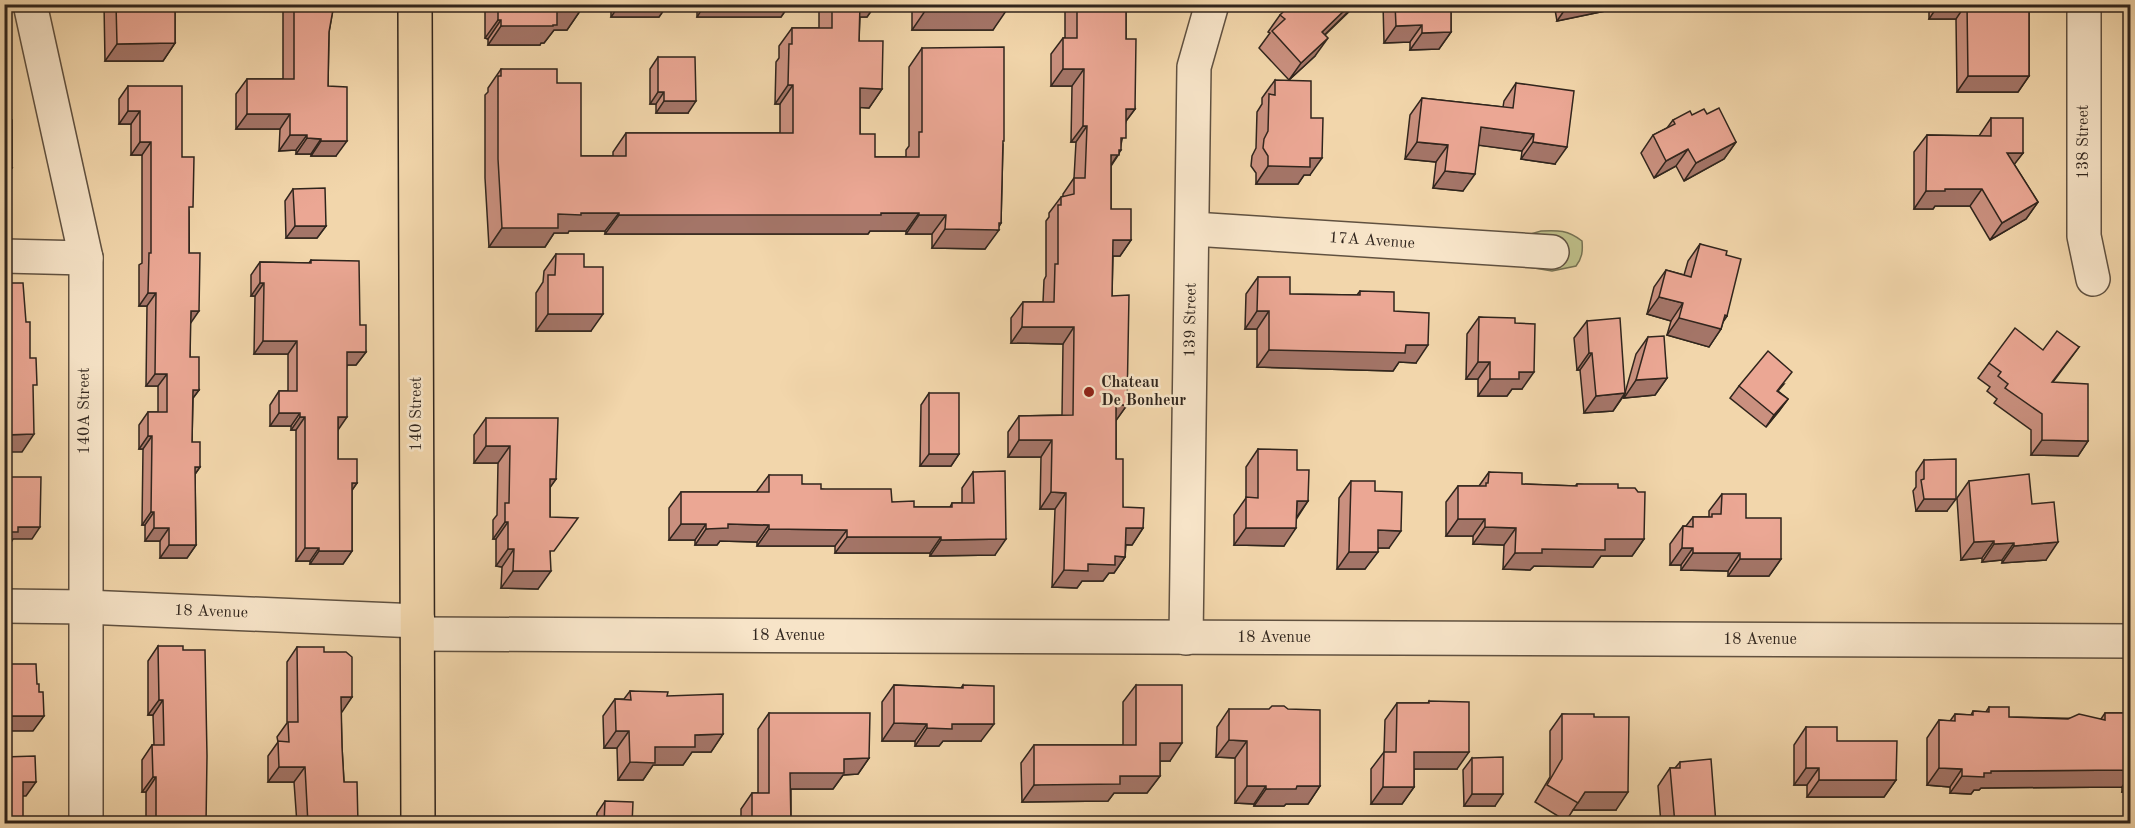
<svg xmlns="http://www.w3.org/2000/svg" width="2135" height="828" font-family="'Old Standard TT',serif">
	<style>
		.green { fill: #bdbd87; stroke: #767152; stroke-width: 1.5 }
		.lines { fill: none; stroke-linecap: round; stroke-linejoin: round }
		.minor-casing { stroke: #605140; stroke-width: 36 }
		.major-casing { stroke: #30251d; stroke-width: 36 }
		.minor { stroke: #f7e4c8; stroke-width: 33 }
		.major { stroke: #f2d6ab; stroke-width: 33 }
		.wall { fill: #ca907f; stroke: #30251d; stroke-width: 1.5 }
		.shaded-wall { fill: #a47568; stroke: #30251d; stroke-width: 1.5 }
		.building { fill: #eba794; stroke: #30251d; stroke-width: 1.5 }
		.poi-dot { fill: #8f2418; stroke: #f7e4c8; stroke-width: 2 }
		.labels { text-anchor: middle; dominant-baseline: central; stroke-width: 5; stroke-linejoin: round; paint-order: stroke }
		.street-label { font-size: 16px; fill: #30251d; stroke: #f7e4c8 }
		.poi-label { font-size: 16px; font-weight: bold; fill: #30251d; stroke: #f7e4c8; text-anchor: start }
	</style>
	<rect width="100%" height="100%" fill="#f2d6ab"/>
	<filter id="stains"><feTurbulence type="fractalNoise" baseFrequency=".00333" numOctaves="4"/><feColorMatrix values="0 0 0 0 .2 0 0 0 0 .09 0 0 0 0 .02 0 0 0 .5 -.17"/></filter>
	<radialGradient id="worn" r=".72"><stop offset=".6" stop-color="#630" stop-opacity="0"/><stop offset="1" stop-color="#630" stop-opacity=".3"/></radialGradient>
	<path class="green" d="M1541,231C1558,230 1568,230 1582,241C1583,252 1582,258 1576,266L1552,271L1522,266L1527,235Z"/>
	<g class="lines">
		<defs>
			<g id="minor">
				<path d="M30,4L86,258V824"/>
				<path d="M2084,4V236L2093,279"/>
				<path d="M1193,229L1552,252"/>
				<path d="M4,256L86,258"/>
				<path d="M4,606L85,607L418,621"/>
				<path d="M418,634L2130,641"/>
				<path d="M1186,638L1194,67L1212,4"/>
			</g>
			<path id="major" d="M415,4L418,824"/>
		</defs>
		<use href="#minor" class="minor-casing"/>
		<use href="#major" class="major-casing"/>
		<use href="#minor" class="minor"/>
		<use href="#major" class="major"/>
	</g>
	<g class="wall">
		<path d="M104,4H175V43L163,61H105Z"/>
		<path d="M283,4H334L329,32L328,86L336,156H311V154H296V150L279,151L280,129H236V94L247,79H283Z"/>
		<path d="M485,4H580V11L567,30H554L544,43H541L540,45H488V39L485,38Z"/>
		<path d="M611,4H668L659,17H611Z"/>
		<path d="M697,4H790L781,17H697Z"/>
		<path d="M819,4H876L867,17H860L859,41L882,89L869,108L860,107V134L875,157H906V150L909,146V67L922,48L1003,144L1001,223L985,249L932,248V234H906V231H870L868,234H605V231H569L568,233H554L545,247H489L485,178V95L488,92V88L501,69L557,83L581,156H613V152L626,133H780V104H775L776,62L779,58V46L792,28H819Z"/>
		<path d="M912,4H1006L993,30H912Z"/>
		<path d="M1060,4H1126V39L1135,109L1126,121L1119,154L1111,166V209L1131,240L1120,256H1113L1112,296L1127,405L1116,420V459L1123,507L1143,528L1132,545H1126L1125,557L1114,573H1109L1103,581H1082L1077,588L1052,587L1055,509H1040L1041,457H1008V432L1019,416L1062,415L1063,344L1011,343V318L1023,302H1043L1044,280L1046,276V221L1049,217V213L1061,197L1063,196V194L1074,178L1076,142H1071L1072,86H1051V54L1063,38H1065V10Z"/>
		<path d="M1383,4H1451V32L1439,49L1410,50V42L1384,43Z"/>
		<path d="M1554,4H1620L1609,7L1605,11L1557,21Z"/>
		<path d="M1929,4H2029V76L2018,92H1957L1956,19H1929Z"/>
		<path d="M1354,7L1325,35L1315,56L1289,80L1259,48L1270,33L1268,32L1280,15Z"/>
		<path d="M658,57L688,113H656V104H650V69Z"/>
		<path d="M1275,80L1310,175H1304L1298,184H1256V173L1251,166L1252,156L1256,148L1257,112L1262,104V98Z"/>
		<path d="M1516,83L1555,164L1521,159L1522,151L1479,145L1463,191L1433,188L1436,162L1405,159L1410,115L1422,98L1503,107L1504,101Z"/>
		<path d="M128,86L182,157L189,212L190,357L199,390L193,398L192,442L200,467L195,474L196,545L187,558H160V541H145V525H142L143,449H139V425L148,412H158V386H146L147,306H139V265L142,263V155H131V124H119V99Z"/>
		<path d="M1707,114L1736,142L1724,159L1684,181L1676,166L1654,178L1641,153L1653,135L1667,128L1673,120L1692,115Z"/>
		<path d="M1991,118L2023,153L2014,164L2038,202L2026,219L1990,240L1970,206H1935L1933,209H1914V152L1927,135L1979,136Z"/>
		<path d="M293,189L326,226L317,238H286L285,201Z"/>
		<path d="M1700,244L1726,255L1727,316L1723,322L1721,329L1709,347L1667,335L1671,321L1647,314L1654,287L1666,270L1684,275L1688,261Z"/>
		<path d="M556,254L584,267L591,331H536V293L543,282L544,271Z"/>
		<path d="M311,260L360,325L366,352L356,365H347L338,430V459L357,483L352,490V551L343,564H310V561H296V430H291V426H270V405L279,391H288V354H254L255,296H251V275L260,262L309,263Z"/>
		<path d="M1258,277L1290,294L1357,295L1360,291L1394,311L1416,363L1399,362L1393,371L1257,367V329H1245L1246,294Z"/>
		<path d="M1479,317L1515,323L1522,389H1512L1507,396H1478V379H1466L1467,334Z"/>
		<path d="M1587,321L1625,393L1636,354L1648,337L1667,378L1655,395L1624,398L1625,394L1613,411L1584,413L1580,370H1577L1574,338Z"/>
		<path d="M2079,347L2053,382L2088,441L2078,456L2031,455V430L1994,403L1997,399L1987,391L1990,387L1978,378L1989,363Z"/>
		<path d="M1784,384L1778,391L1788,399L1779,411L1766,427L1730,398L1739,386Z"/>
		<path d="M929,393L959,454L951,466H920L921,405Z"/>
		<path d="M486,418L556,479L550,487V556L538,589L501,588L502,567L496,566V539H493V520L497,515L498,463H474V435Z"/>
		<path d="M1258,449L1297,470L1308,501L1297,518L1284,546L1234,545V515L1246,498V467Z"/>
		<path d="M1924,460L1947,511H1916L1913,491L1916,487V472Z"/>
		<path d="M973,472L995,555L930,556V553H835V546H757V542L720,541L717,545H695V540H669V508L681,492H757V491L769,475L821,489L892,502L914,507H950L952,503H962V488Z"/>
		<path d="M1489,472L1522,484L1575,486L1577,484L1618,488L1644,539L1632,556H1601L1593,567L1534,566L1530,570L1503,569L1504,545L1473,544V536H1446V502L1458,486H1479Z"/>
		<path d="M1351,481L1375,491L1389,548H1378L1365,569H1337L1339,498Z"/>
		<path d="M1969,481L2032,504L2046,560L2002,563V560L1982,562V558L1961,560L1957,498Z"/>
		<path d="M1722,494L1746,518L1781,559L1769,576H1728V571L1681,570V565H1670V544L1683,526H1686L1693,517H1709V511Z"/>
		<path d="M2130,519V564H2127V524Z"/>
		<path d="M158,646L206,824H146V792H142V760L152,745H154L153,715H148V661Z"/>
		<path d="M297,647L324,652L352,697L341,712L342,747L344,782L358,824H297L294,782H268V756L278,742L277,737L287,723V662Z"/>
		<path d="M894,685L961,688L963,685L981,741H943L939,746H915V741H882V702Z"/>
		<path d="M1136,685L1170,761H1160V776L1147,793H1114L1108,801L1022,802L1021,763L1034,745H1123V702Z"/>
		<path d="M630,691L667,696L723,734L711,752H692L683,765H653L643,780H618L617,748H604L603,716L615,699H624Z"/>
		<path d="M1429,701L1457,769H1414V787L1402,804H1371V769L1384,752L1385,720L1397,703H1428Z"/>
		<path d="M1989,707L2009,717L2101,719L2105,713H2130V792H2122V787L1981,788L1979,790H1974L1971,794L1950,793V787L1927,785V738L1939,720L1950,721L1955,714L1971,715L1973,711L1986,712Z"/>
		<path d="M1229,709L1320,786L1308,804H1286L1284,806H1254V804L1235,803V758L1216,757L1217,727Z"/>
		<path d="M769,713L869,758L858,774L843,775L833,789H791V824H741V809L752,793H758V729Z"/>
		<path d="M1562,714L1594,717L1616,810H1573L1566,821L1535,802L1550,777V731Z"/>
		<path d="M1806,727L1837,741L1896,780L1884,797H1807V785H1794V745Z"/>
		<path d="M1472,758L1495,806H1464L1463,770Z"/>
		<path d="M1680,762L1716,824H1661L1658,786L1670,768H1675Z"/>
		<path d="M605,801L632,824H596L597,813Z"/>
	</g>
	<g class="shaded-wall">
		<path d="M620,4H668L659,17H611Z"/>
		<path d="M705,4H790L781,17H697Z"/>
		<path d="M856,4H876L867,17H847Z"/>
		<path d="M1351,4H1356L1309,50L1322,32Z"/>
		<path d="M1572,4H1620L1609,7L1605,11L1557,21L1568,5Z"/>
		<path d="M1814,4H1880L1878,6L1812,7Z"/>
		<path d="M1939,4H1966L1956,19H1929Z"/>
		<path d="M557,11H580L567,30H554L544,43H541L540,45H488L501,26Z"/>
		<path d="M925,11H1006L993,30H912Z"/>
		<path d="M498,20H501L488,39L485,38Z"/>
		<path d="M1422,25L1410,42L1384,43L1396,26Z"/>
		<path d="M1451,32L1439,49L1410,50L1422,33Z"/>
		<path d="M1328,38L1315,56L1289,80L1301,63Z"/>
		<path d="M175,43L163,61H105L117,44Z"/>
		<path d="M1063,69H1084L1072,86H1051Z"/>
		<path d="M1968,76H2029L2018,92H1957Z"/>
		<path d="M788,85H793L780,104H775Z"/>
		<path d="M860,88L882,89L869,108L846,107Z"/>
		<path d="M658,92H664L656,104H650Z"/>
		<path d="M664,101H696L688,113H656Z"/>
		<path d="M1126,109H1135L1123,125Z"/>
		<path d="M128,111H140L131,124H119Z"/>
		<path d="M247,114H290L280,129H236Z"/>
		<path d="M1083,126H1087L1076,142H1071Z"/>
		<path d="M1481,127L1534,134L1522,151L1469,144Z"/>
		<path d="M290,135H307L296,150L279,151Z"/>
		<path d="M307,138L321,139L311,154H296Z"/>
		<path d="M321,141H347L336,156H311Z"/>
		<path d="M140,142H151L142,155H131Z"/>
		<path d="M1417,142L1448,145L1436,162L1405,159Z"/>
		<path d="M1533,142L1567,147L1555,164L1521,159Z"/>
		<path d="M1736,142L1724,159L1684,181L1696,163Z"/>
		<path d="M1688,149L1676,166L1654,178L1666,161Z"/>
		<path d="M1119,150H1121L1107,171L1111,155Z"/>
		<path d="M2007,153H2023L2010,170Z"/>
		<path d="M1310,158H1322L1310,175H1304L1298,184H1256L1268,166Z"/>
		<path d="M4,168H12L4,179Z"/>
		<path d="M1445,171L1475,174L1463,191L1433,188Z"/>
		<path d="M1945,189H1982L1970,206H1935L1933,209H1914L1926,191Z"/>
		<path d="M2038,202L2026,219L1990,240L2002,223Z"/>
		<path d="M581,213H619L605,231H569L568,233H554L545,247H489L502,228L558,214Z"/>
		<path d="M919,213L906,231H870L868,234H605L619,215Z"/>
		<path d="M919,215H946L932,234H906Z"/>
		<path d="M1001,223L997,230H999L985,249L932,248L945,229Z"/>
		<path d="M295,226H326L317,238H286Z"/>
		<path d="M1113,240H1131L1120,256H1101Z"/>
		<path d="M260,283H264L255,296H251Z"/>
		<path d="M148,293H156L147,306H139Z"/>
		<path d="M1659,297L1683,303L1671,321L1647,314Z"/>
		<path d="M191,311H199L190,324Z"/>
		<path d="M1257,311H1269L1257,329H1245Z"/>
		<path d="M548,314H603L591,331H536Z"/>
		<path d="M1725,315L1727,316L1718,328L1721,329L1709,347L1667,335L1679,318Z"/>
		<path d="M1022,327H1074L1063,344L1011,343Z"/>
		<path d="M263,341H297L288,354H254Z"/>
		<path d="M1406,345H1428L1416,363L1399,362L1393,371L1257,367L1269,350Z"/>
		<path d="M347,352H366L356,365H337Z"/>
		<path d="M1589,353H1592L1580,370H1577Z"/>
		<path d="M1478,362H1490L1478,379H1466Z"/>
		<path d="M1519,372H1534L1522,389H1512L1507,396H1478L1490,379Z"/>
		<path d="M155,374H167L158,386H146Z"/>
		<path d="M1667,378L1655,395L1624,398L1636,380Z"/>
		<path d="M193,390H199L190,402Z"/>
		<path d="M1625,393L1613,411L1584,413L1596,396Z"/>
		<path d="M1788,399L1779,411L1766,427L1774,415Z"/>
		<path d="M1116,405H1127L1115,422Z"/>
		<path d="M279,413H300L291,426H270Z"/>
		<path d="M300,417H305L296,430H291Z"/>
		<path d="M338,417H347L338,430Z"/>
		<path d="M34,434L22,452H4V435Z"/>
		<path d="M148,436H152L143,449H139Z"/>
		<path d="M1019,440H1052L1041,457H1008Z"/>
		<path d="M2042,440L2088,441L2078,456L2031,455Z"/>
		<path d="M486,446H510L498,463H474Z"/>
		<path d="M929,454H959L951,466H920Z"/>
		<path d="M195,467H200L191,480Z"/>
		<path d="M550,479H556L544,496Z"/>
		<path d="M352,483H357L348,496Z"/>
		<path d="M1051,492L1066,493L1055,509H1040Z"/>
		<path d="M1924,499H1956L1947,511H1916Z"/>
		<path d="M1297,501H1308L1296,518Z"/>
		<path d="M151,512H154L145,525H142Z"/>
		<path d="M1458,519H1485L1473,536H1446Z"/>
		<path d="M505,522H508L496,539H493Z"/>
		<path d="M681,524H706L695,540H669Z"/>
		<path d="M728,524L769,525L757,542L720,541L717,545H695L706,529Z"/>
		<path d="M18,527H40L32,539H13L10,544H4V532Z"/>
		<path d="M1485,527L1516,528L1504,545L1473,544Z"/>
		<path d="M154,528H169L160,541H145Z"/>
		<path d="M1126,528H1143L1132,545L1115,544Z"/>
		<path d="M1246,528H1296L1284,546L1234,545Z"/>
		<path d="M769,529L847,530L835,546H757Z"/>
		<path d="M1378,530L1401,531L1389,548H1366Z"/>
		<path d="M847,537H941L930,553H835Z"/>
		<path d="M1006,539L995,555L930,556L941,540Z"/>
		<path d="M1605,539H1644L1632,556H1601L1593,567L1534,566L1530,570L1503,569L1515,553Z"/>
		<path d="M1994,541L1982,558L1961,560L1974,542Z"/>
		<path d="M2058,542L2046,560L2002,563L2014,546Z"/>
		<path d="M2014,543L2002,560L1982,562L1994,544Z"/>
		<path d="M169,545H196L187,558H160Z"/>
		<path d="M305,548H319L310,561H296Z"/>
		<path d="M1682,548H1693L1681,565H1670Z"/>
		<path d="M508,549H514L502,567L496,566Z"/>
		<path d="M319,551H352L343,564H310Z"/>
		<path d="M1349,552H1378L1365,569H1337Z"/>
		<path d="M1693,553H1740L1728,571L1681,570Z"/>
		<path d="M1115,556L1125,557L1114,573H1109L1103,581H1082L1077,588L1052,587L1064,570Z"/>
		<path d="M1740,559H1781L1769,576H1728Z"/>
		<path d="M513,571H551L538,589L501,588Z"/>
		<path d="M341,697H352L342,712H331Z"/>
		<path d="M159,700H163L153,715H148Z"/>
		<path d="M4,716H44L33,731H4Z"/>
		<path d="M894,723L927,724L915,741H882Z"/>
		<path d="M952,724H994L981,741H943L939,746H915L927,728Z"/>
		<path d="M616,731H629L617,748H604Z"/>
		<path d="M723,734L711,752H692L683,765H653L643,780H618L630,762L655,747L695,735Z"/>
		<path d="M1229,740L1247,741L1235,758L1216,757Z"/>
		<path d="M1160,743H1182L1170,761H1147Z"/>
		<path d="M1414,752H1469L1457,769H1402Z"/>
		<path d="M869,758L858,774L843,775L833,789H779L790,773L844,759Z"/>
		<path d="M279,767H305L294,782H268Z"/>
		<path d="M1806,768H1819L1807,785H1794Z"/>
		<path d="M1939,768L1962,769L1950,787L1927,785Z"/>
		<path d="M2130,770V775L2122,787L1981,788L1979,790H1974L1971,794L1950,793L1962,776L1991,771Z"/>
		<path d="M1120,776H1160L1147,793H1114L1108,801L1022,802L1034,785Z"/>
		<path d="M153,777H156L146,792H142Z"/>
		<path d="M2130,779V792H2122Z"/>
		<path d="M1819,780H1896L1884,797H1807Z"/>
		<path d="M23,782H36L26,796H13Z"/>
		<path d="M1247,786H1266L1254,804L1235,803Z"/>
		<path d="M1297,786H1320L1308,804H1286L1284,806H1254L1266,789Z"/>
		<path d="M1383,787H1414L1402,804H1371Z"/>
		<path d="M1585,792H1628L1616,810H1573Z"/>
		<path d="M1472,794H1503L1495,806H1464Z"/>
	</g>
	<g class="building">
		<path d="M116,4H175V43L117,44Z"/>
		<path d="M294,4H334L329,32L328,86L347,87V141H321V139L307,138V135H290V114H247V79H294Z"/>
		<path d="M498,4H580V11H557V25H553V26H501V20H498Z"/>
		<path d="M832,4H860L859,41H883L882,89L860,88V134H875V157H919V132H922V48L1004,47V141H1003L1001,223H999V230L945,229L946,215H919V213H881V215H619V213H581V215L558,214V228H502L498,159V76H501V69H557V83H581V156H626V133H793V85H788L789,44H792V28H832Z"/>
		<rect x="925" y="4" width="81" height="7"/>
		<path d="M1077,4H1126V39H1136L1135,109H1126V138H1121V150H1119V155H1111V209H1131V240H1113L1112,296L1129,295L1127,405H1116V459H1123V507L1144,508L1143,528H1126L1125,557L1115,556V565L1088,564V571L1064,570L1066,493L1051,492L1052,440H1019V416L1073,415L1074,327H1022L1023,302H1054L1055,264H1058V205H1061V197L1074,194V178H1085L1087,126H1083L1084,69H1063V38H1077Z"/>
		<path d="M1291,4H1351L1322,32L1328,38L1301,63L1272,31L1285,19L1280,15Z"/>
		<path d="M1395,4H1451V32L1422,33V25L1396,26Z"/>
		<path d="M1967,4H2029V76H1968Z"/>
		<path d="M658,57H695L696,101H664V92H658Z"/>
		<path d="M1275,80L1311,81V118H1323L1322,158H1310V167L1268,166V156L1263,148L1264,139L1268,131L1269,94L1275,95Z"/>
		<path d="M1516,83L1574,91L1567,147L1533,142L1534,134L1481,127L1475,174L1445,171L1448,145L1417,142L1422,98L1513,108Z"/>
		<path d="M128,86H182V157H194L193,207H189V253H200L199,311H191L190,357H199V390H193L192,442H200V467H195L196,545H169V528H154V512H151L152,436H148V412H167V374H155L156,293H148L149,253H151V142H140V111H128Z"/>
		<path d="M1719,108L1736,142L1696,163L1688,149L1666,161L1653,135L1675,124L1673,120L1690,111L1692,115L1704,109L1707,114Z"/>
		<path d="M1991,118H2023V153H2007L2038,202L2002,223L1982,189H1945V191H1926L1927,135L1991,136Z"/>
		<rect x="4" y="120" width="8" height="48"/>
		<path d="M325,188L326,226H295L293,189Z"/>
		<path d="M1700,244L1727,251L1726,255L1741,259L1727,316L1725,315L1721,329L1679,318L1683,303L1659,297L1666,270L1691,277Z"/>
		<path d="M556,254H584V267H603V314H548V275H555Z"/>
		<path d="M311,260L359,261L360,325H366V352H347V417H338V459H357V483H352V551H319V548H305V417H300V413H279V391H297V341H263L264,283H260V262L311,263Z"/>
		<path d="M1258,277H1290V294L1360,295V291L1394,292V311L1429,313L1428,345H1406L1405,353L1269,350V311H1257Z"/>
		<path d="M4,283H23L26,322H30V358H36L37,385H33L34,434L4,435Z"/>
		<path d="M1479,317L1515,318V323L1535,324L1534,372H1519V379H1490V362H1478Z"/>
		<path d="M1620,318L1625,393L1596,396L1592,353H1589L1587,321Z"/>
		<path d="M2015,328L2043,350L2057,331L2079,347L2052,382L2088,384V441L2042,440V414L2005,388L2008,384L1998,376L2001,372L1989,363Z"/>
		<path d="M1664,336L1667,378L1636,380L1648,337Z"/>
		<path d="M1768,351L1792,372L1777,391L1788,399L1774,415L1739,386Z"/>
		<rect x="929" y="393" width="30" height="61"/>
		<path d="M486,418H558L556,479H550V517L578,518L554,551H550L551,571H513L514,549H508V522H505V503H509L510,446H486Z"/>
		<path d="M1258,449L1297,450V470H1309L1308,501H1297L1296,528H1246V497L1258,498Z"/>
		<path d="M1956,459V499H1924L1921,480L1924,479V460Z"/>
		<path d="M1005,471L1006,539L941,540V537H847V530L769,529V525L728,524V528L706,529V524H681V492H769V475H802V484H821V489H891L892,502L914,501V507H952V503H974L973,472Z"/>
		<path d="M1489,472L1522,473V484L1577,486V484H1618V488H1635L1638,492H1645L1644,539H1605V550L1542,549V553H1515L1516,528L1485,527V519H1458V486H1486V483H1488Z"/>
		<path d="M2029,474L2032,504L2054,502L2058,542L2014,546V543L1994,544V541L1974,542L1969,481Z"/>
		<path d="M4,477H41L40,527H18V532H4Z"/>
		<path d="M1351,481H1375V491L1402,492L1401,531L1378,530V552H1349Z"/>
		<path d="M1722,494H1746V518H1781V559H1740V553H1693V548H1682L1683,526L1693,527V517H1712V514H1721Z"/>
		<path d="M158,646H183V650H205L207,756L206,824H156V777H153L152,745H164L163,700H159Z"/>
		<path d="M297,647H324V652H346L352,657V697H341L342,747L344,782H357L358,824H308L305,767H279L278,741L289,742L288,722H298Z"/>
		<path d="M4,664H36L37,684H39V692H43L44,716H4Z"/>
		<path d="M894,685L963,688V685L994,686V724H952V729L927,728V724L894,723Z"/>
		<path d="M1136,685H1182V743H1160V776H1120V784L1034,785V745H1136Z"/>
		<path d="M630,691L668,692L667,696L723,694V734L695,735V747H655V763L630,762L629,731H616L615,699L631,700Z"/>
		<path d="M1429,701L1469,702V752H1414V787H1383L1384,752H1396L1397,703H1429Z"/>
		<path d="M1272,706H1284L1288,709L1320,710V786H1297L1296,789H1266V786H1247V741L1229,740V709H1269Z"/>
		<path d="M1989,707H2009V717L2068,719L2079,714L2105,720V713H2130V770L1991,771V773H1984V777L1962,776V769L1939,768V720L1955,721V714L1973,715V711L1989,712Z"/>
		<path d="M769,713H870L869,758L844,759V773H790L791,824H752V793H769Z"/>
		<path d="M1562,714H1594V717H1629L1628,792H1585L1578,803L1547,785L1562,759Z"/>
		<path d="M1806,727H1837V741H1897L1896,780H1819V768H1806Z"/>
		<path d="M35,756L36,782H23V823L26,824H4V757Z"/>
		<path d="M1503,757V794H1472V758Z"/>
		<path d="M1711,759L1716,824H1675L1670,768H1680V762Z"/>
		<path d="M605,801L633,802L632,824H604Z"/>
	</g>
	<circle class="poi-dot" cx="1089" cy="392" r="6"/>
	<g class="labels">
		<g class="street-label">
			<text transform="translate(2084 142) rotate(-90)">138 Street</text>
			<text transform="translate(1372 241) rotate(4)">17A Avenue</text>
			<text transform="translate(1191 320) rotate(-89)">139 Street</text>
			<text transform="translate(85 411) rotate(-90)">140A Street</text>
			<text transform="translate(417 414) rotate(-90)">140 Street</text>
			<text transform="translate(211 612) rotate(2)">18 Avenue</text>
			<text x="788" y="636">18 Avenue</text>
			<text x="1274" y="638">18 Avenue</text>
			<text x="1760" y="640">18 Avenue</text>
		</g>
		<g class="poi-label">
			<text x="1101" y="383">Chateau<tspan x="1101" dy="18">De Bonheur</tspan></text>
		</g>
	</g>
	<rect width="2135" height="828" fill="none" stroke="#f2d6ab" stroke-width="24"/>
	<rect x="6" y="6" width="2123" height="816" fill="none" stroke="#30251d" stroke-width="3"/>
	<rect x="12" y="12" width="2111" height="804" fill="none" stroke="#30251d" stroke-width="1.5"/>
	<rect width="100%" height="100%" filter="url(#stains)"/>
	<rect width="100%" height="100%" fill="url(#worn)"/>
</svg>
